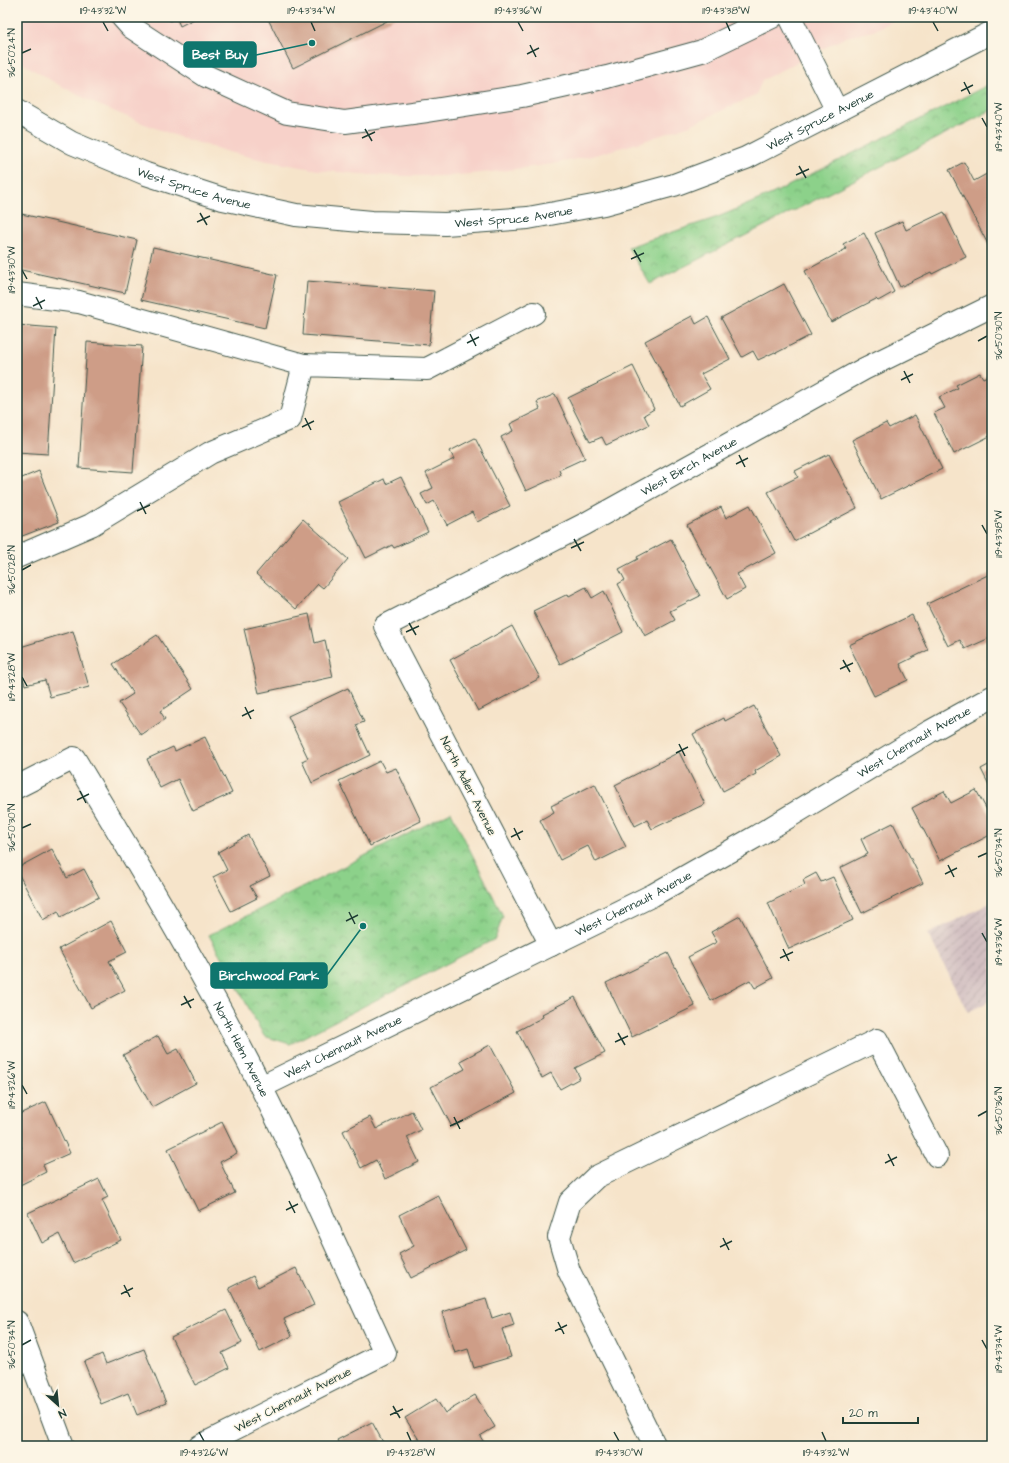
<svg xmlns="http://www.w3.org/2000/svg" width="1009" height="1463" font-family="'Architects Daughter',sans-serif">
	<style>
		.built { fill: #f7d1c9 }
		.industrial { fill: url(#industrial-furrows) }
		.park { fill: url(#park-crowns); stroke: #56875f }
		.building { fill: #ce9d87 }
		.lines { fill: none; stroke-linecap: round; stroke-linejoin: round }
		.minor-casing { stroke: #3f564a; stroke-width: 24 }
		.minor { stroke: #fff; stroke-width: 22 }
		.ticks { fill: none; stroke: #1f3d34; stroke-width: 1.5 }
		.labels { text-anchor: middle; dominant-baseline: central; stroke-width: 3; stroke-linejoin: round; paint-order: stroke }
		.street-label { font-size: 12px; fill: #1f3d34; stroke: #fcf5e5 }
		.leader { fill: none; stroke: #0f766e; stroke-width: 1.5 }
		.callout-dot { fill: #0f766e; stroke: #fcf5e5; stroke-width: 1.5 }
		.callout { fill: #0f766e; stroke: #0f766e; stroke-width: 1.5 }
		.callout-label { font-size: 13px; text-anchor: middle; font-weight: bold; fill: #fff }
		.neatline { fill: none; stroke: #1f3d34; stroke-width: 1.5 }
		.ticks-label { font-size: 10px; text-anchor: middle; fill: #1f3d34 }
	</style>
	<defs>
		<pattern id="industrial-furrows" width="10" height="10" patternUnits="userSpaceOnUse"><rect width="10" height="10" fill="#d2bfc1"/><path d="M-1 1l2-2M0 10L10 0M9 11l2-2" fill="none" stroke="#aa9c9e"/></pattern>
		<pattern id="park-crowns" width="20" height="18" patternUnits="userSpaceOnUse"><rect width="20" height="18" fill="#8cd18a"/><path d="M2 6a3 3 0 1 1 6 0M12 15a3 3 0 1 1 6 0" fill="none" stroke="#72ab72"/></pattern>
	</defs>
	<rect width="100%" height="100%" fill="#fcf5e5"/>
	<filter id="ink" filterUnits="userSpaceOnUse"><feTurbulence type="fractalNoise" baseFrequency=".025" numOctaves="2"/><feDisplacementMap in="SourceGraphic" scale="8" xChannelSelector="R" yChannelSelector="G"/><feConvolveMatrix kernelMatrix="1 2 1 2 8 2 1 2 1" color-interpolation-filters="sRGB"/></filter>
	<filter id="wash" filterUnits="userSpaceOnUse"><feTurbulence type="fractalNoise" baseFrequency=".012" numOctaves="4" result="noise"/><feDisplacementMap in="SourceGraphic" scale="16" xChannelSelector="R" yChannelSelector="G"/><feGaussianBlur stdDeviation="0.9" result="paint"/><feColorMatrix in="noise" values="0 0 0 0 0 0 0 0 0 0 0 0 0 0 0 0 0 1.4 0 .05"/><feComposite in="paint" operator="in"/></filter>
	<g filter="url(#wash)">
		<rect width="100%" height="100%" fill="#f6e4ca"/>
		<path class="built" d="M17,17H900L873,31L846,37L762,80L756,95L690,125L641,142L591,156L552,164L501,171L449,176H410L370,175L318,170L267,161L229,152L179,137L142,123L94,103L59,85L17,60Z"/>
		<path class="industrial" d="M990,903L992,906V1000L968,1012L928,934Z"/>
		<g class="park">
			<path d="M992,83V110L650,284L628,247L718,217L772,194Z"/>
			<path d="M451,812L503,916L495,939L290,1044L264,1036L209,935Z"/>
		</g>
		<g id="blocks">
			<g class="building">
				<path d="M168,17H198L180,26L176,17L170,21Z"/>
				<path d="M267,17H395L293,68Z"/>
				<path d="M964,162L974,181L992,171V249L991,250L949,170Z"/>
				<path d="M944,212L966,257L932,274L931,272L900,287L875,233L902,221L906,230Z"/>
				<path d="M17,213L137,240L125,293L17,269Z"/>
				<path d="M864,233L894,292L878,301L876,299L831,322L805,271L846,249L843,244Z"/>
				<path d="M153,247L277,275L265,328L141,300Z"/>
				<path d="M307,281L434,291L429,345L303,335Z"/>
				<path d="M784,284L811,335L776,353L775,352L758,360L753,351L742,357L721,318Z"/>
				<path d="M692,316L696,324L708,317L730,359L701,374L710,389L680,406L645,341Z"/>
				<path d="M17,325L56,328L48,454L17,452Z"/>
				<path d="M87,342L142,346L133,472L79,468Z"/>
				<path d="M633,366L654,409L644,415L649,425L606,445L602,437L590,442L568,398Z"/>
				<path d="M980,373L983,378L992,374V435L954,454L934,413L945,408L939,397L958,388L956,385Z"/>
				<path d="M555,394L585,458L559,470L561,475L526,491L501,437L513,431L510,424L540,409L537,402Z"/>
				<path d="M915,415L942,469L881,499L852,440L886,423L889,428Z"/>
				<path d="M475,438L510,506L477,522L472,512L447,525L434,501L427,505L421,494L433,488L426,473L454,459L450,451Z"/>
				<path d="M829,454L857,508L794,541L768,492L798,477L795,471Z"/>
				<path d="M39,471L59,522L17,538V480Z"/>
				<path d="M401,477L428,532L394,548L392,545L366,558L338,502L384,479L386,484Z"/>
				<path d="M750,505L776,553L737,574L745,589L727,599L687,525L721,507L726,518Z"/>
				<path d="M303,519L348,559L323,588L318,584L296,609L256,574Z"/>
				<path d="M671,539L700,596L670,611L675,620L645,636L618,584L625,580L619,569L638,559L637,557Z"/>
				<path d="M992,573V637L965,649L960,640L948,646L927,604Z"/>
				<path d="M586,587L592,598L604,591L623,632L560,664L533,611L568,594L569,596Z"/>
				<path d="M309,614L315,643L325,640L333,677L259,693L244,629Z"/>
				<path d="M912,615L928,650L900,664L908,680L874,696L849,645Z"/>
				<path d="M512,626L540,678L478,711L450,660Z"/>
				<path d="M73,631L89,687L50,697L45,680L25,685L17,656V648Z"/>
				<path d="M157,635L193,689L160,711L165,719L141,735L119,703L133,694L113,664Z"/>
				<path d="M348,688L364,722L356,725L370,755L312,783L302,761L308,758L288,716Z"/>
				<path d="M754,706L781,756L755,771L756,774L723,791L693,734L724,718L725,721Z"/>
				<path d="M205,737L232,793L193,811L178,779L160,788L147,759L173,747L175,751Z"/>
				<path d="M679,752L705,804L652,829L647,820L635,826L615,785Z"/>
				<path d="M380,761L386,772L396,768L421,821L370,846L339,781Z"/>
				<path d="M992,763V791L981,769Z"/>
				<path d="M595,784L626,847L596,862L588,846L560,860L540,820L554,812L551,806Z"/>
				<path d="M976,790L992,819V834L940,861L912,808L944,791L951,803Z"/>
				<path d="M893,823L923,883L862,913L840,868L868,854L861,839Z"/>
				<path d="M248,835L270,876L250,886L257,898L231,911L213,877L227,870L218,852Z"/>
				<path d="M52,849L67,878L84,869L99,897L61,917L58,911L43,920L17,871V868Z"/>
				<path d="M816,873L821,882L833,877L853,920L789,949L768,903L805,885L803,880Z"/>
				<path d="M740,916L773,978L755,988L750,980L711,1001L688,957L717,942L711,932Z"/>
				<path d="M111,921L127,952L109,961L125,990L91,1008L59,949Z"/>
				<path d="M668,953L695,1006L632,1037L606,983Z"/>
				<path d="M575,997L605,1053L575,1068L580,1078L560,1089L551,1073L542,1078L517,1031L543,1017L542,1014Z"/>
				<path d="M158,1036L168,1054L178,1049L196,1083L152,1107L123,1055Z"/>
				<path d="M490,1045L516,1093L452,1127L431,1087L465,1069L460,1061Z"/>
				<path d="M46,1102L70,1153L43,1165L46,1172L20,1185L17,1179V1150L22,1148L17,1138V1115Z"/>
				<path d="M412,1111L421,1130L407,1137L419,1162L385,1179L376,1160L361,1168L343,1131L370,1117L376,1129Z"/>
				<path d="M222,1122L237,1153L220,1162L235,1193L198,1211L168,1149Z"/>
				<path d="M99,1179L108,1197L102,1200L121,1240L73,1263L59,1234L42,1243L28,1213Z"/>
				<path d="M438,1195L466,1250L411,1278L399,1254L414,1246L399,1215Z"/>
				<path d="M296,1268L314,1305L284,1319L292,1336L260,1352L229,1288L253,1276L258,1287Z"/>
				<path d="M486,1299L492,1318L510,1312L514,1325L502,1329L511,1357L474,1368L468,1349L455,1353L442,1312Z"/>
				<path d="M226,1310L242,1343L222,1353L229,1368L195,1385L171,1337Z"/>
				<path d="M144,1349L166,1403L137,1415L128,1393L101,1404L84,1362L102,1354L106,1364Z"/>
				<path d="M475,1395L495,1427L480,1436L486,1446H423L405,1418L436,1399L445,1413Z"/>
				<path d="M372,1422L385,1446H340L337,1440Z"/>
			</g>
		</g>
	</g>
	<g filter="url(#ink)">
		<use href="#blocks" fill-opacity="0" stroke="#3f564a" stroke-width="1"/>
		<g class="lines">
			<defs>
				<g id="minor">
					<path d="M122,17L131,27L206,76L287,113L345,122L427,111L522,96L607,77L702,51L772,17"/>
					<path d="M790,17L837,111"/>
					<path id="s1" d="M17,111L72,143L146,174L223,199L296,215L372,222L445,224L528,218L604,204L674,185L746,158L992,32"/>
					<path d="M17,294L79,302L304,365"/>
					<path d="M17,557L91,525L210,453L290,419L304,365L427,369L534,313"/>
					<path id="s2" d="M17,787L74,758C139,866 204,974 261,1087C305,1174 344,1264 385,1353L200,1446"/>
					<path id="s3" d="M551,945L385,626L585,524L864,369L992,306"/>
					<path id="s4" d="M261,1087L653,895L757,836L929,732L992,697"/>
					<path d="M17,1322L63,1446"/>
					<path d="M655,1446L569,1271L559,1237L570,1202L596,1177L877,1040L937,1156"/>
				</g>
			</defs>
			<use href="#minor" class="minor-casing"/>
			<use href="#minor" class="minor"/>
		</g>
	</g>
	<path class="ticks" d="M103,22L108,31M311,22L315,31M518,22L523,31M726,22L730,31M933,22L938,31M530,45L536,57M22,53L31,49M527,54L539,48M964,82L970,94M961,91L973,85M982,118L987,127M365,129L372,141M362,138L375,132M799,166L806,178M796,175L809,169M200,213L207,225M197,222L210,216M634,250L641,262M631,259L644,253M22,270L27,279M36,297L42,309M33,306L45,300M470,334L476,346M978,341L987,336M467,343L479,337M904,371L910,383M901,380L913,374M305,418L311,430M302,427L314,421M739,455L745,467M736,464L748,458M140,502L146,514M137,511L150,505M982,525L987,534M574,539L581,551M571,548L584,542M22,570L31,565M409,623L416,635M406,632L419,626M843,660L850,672M840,669L853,663M22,677L27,686M245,707L251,719M242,716L254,710M679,744L685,756M676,753L688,747M80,791L86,803M77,800L89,794M22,828L31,824M514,828L520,840M511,837L523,831M978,857L987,853M948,865L954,877M945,874L957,868M349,912L355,924M346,921L358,915M982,933L987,942M783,949L789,961M780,958L793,952M184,996L191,1008M181,1005L194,999M618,1033L625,1045M615,1042L628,1036M22,1085L27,1094M978,1116L987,1111M454,1117L460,1129M450,1126L463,1120M888,1154L894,1166M885,1163L897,1157M289,1201L295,1213M286,1210L298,1204M723,1238L729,1250M720,1247L732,1241M124,1285L130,1297M121,1294L133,1288M558,1322L564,1334M555,1331L567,1325M982,1340L987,1349M22,1345L31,1340M393,1406L400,1418M390,1415L403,1409M199,1432L204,1441M407,1432L411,1441M614,1432L619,1441M822,1432L826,1441"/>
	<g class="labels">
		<g class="street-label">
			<text stroke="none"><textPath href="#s1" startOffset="842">West Spruce Avenue</textPath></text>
			<text stroke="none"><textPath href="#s1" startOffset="194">West Spruce Avenue</textPath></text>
			<text stroke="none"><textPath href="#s1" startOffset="518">West Spruce Avenue</textPath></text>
			<text stroke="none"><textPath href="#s3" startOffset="703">West Birch Avenue</textPath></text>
			<text stroke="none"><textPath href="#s4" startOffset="739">West Chennault Avenue</textPath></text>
			<text transform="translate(468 786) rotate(63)">North Adler Avenue</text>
			<text stroke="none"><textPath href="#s4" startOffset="415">West Chennault Avenue</textPath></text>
			<text stroke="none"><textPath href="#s4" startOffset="91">West Chennault Avenue</textPath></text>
			<text stroke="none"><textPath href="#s2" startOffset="400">North Helm Avenue</textPath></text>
			<text transform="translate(293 1400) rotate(-27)">West Chennault Avenue</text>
		</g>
	</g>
	<path class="leader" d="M312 43L256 55M363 926L327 975"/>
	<g class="callout-dot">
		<circle cx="312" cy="43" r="4"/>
		<circle cx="363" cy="926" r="4"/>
	</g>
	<g class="callout">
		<rect x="184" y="42" width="72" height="25" rx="4"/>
		<rect x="211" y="963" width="116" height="25" rx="4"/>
	</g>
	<g class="callout-label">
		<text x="220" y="59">Best Buy</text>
		<text x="269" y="980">Birchwood Park</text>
	</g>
	<rect width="1009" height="1463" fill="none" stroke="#fcf5e5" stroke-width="44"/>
	<g transform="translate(58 1405) rotate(153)" stroke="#fcf5e5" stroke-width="3" paint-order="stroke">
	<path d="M0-3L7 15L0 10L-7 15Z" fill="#1f3d34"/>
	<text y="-6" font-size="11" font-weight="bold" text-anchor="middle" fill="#1f3d34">N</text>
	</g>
	<path d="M843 1417v6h75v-6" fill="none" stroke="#1f3d34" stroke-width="2"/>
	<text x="849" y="1417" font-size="12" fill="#1f3d34" stroke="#fcf5e5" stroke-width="3" paint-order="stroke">20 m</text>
	<rect x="22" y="22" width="965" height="1419" class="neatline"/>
	<g class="ticks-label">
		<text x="103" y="14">119°43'32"W</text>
		<text x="311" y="14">119°43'34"W</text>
		<text x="518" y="14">119°43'36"W</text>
		<text x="726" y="14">119°43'38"W</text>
		<text x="933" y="14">119°43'40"W</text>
		<text transform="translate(11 53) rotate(-90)" y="4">36°50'24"N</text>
		<text transform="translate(998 127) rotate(-90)" y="4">119°43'40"W</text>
		<text transform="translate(11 270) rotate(-90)" y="4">119°43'30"W</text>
		<text transform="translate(998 336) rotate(-90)" y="4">36°50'30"N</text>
		<text transform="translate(998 534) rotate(-90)" y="4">119°43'38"W</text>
		<text transform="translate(11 570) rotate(-90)" y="4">36°50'28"N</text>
		<text transform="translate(11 677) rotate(-90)" y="4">119°43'28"W</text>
		<text transform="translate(11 828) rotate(-90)" y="4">36°50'30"N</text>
		<text transform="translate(998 853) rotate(-90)" y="4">36°50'34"N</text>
		<text transform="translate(998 942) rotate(-90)" y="4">119°43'36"W</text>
		<text transform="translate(11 1085) rotate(-90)" y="4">119°43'26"W</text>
		<text transform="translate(998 1111) rotate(-90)" y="4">36°50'36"N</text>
		<text transform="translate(11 1345) rotate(-90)" y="4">36°50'34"N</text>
		<text transform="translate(998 1349) rotate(-90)" y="4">119°43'34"W</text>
		<text x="204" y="1456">119°43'26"W</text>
		<text x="411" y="1456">119°43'28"W</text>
		<text x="619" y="1456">119°43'30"W</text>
		<text x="826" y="1456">119°43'32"W</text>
	</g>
</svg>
